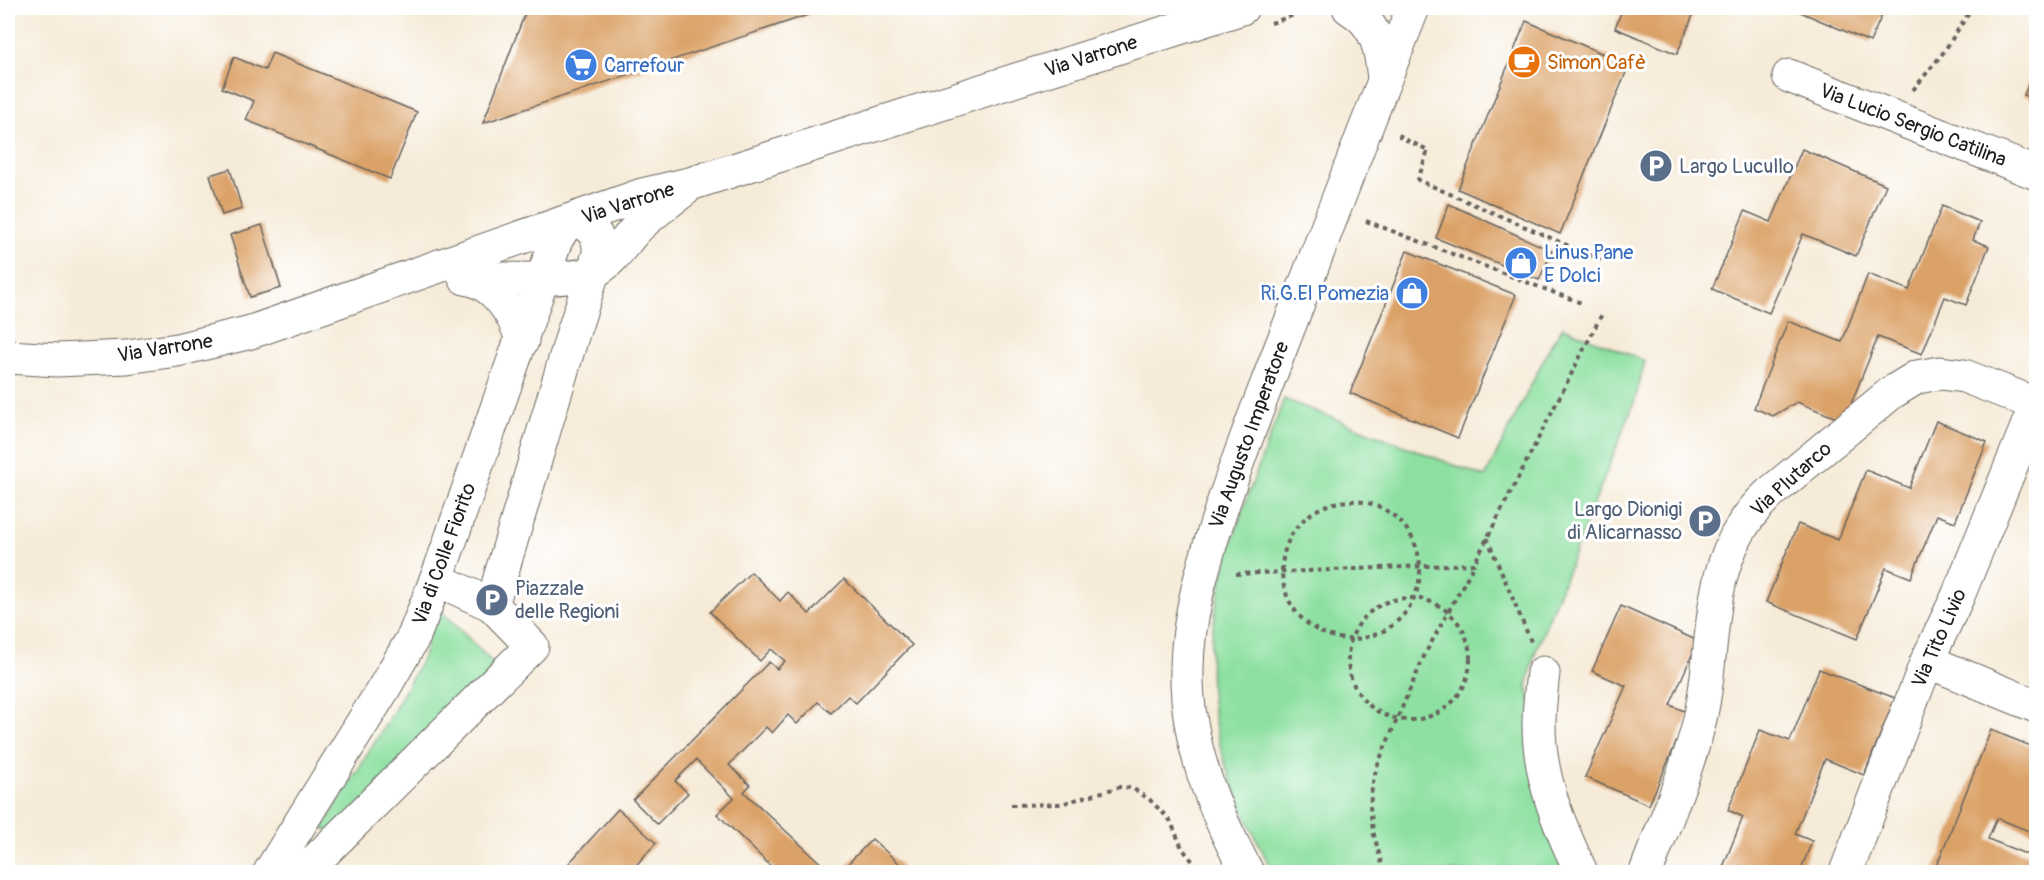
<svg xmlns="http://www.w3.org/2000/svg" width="2044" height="880" font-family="Pangolin,sans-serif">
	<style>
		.green { fill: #8de0a1; stroke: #547e5e; stroke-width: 1.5 }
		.building { fill: #dba268 }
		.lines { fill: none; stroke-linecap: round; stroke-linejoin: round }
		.street-casing { stroke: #68645e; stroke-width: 35 }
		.path { stroke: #68645e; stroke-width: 4; stroke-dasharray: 4.5 4.5; stroke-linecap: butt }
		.street { stroke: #fff; stroke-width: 33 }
		.labels { text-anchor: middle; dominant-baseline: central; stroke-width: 6; stroke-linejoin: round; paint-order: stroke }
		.street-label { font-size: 20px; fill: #1c1c1c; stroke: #fff }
		.food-label { font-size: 20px; fill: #c56008; stroke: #fff; text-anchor: start }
		.shop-label { font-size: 20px; fill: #366cbe; stroke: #fff; text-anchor: start }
		.service-label { font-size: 20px; fill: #4e5e75; stroke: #fff; text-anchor: start }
	</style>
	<rect width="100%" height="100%" fill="#fff"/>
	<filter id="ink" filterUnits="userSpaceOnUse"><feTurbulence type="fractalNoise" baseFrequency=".0167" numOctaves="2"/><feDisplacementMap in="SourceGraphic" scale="12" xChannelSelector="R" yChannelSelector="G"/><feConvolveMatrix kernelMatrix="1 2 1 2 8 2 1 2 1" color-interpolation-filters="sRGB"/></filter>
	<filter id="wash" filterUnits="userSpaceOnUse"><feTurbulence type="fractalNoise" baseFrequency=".008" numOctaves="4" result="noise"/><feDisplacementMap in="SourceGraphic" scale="24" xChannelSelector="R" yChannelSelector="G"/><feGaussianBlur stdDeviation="1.35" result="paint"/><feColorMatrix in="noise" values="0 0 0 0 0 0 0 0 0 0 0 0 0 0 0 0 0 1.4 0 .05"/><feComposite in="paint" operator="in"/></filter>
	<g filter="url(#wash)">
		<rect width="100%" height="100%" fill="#f6ebd8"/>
		<g class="green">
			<path d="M1563,327L1645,361L1635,400L1535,653L1527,686L1571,872H1273C1247,822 1221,768 1213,711C1198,603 1248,498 1284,399L1485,477L1552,343Z"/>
			<path d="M436,606L502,672L333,835L323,827L392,714L423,657Z"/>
		</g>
		<g id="blocks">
			<g class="building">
				<path d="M527,8H829L483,123Z"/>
				<path d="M1623,8H1696L1677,54L1615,28Z"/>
				<path d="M1791,8H1885L1870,42Z"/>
				<path d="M1526,21L1629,65L1560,234L1458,189Z"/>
				<path d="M272,53L417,112L390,179L246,120L254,101L222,88L234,57L265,70Z"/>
				<path d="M2036,65V100L2024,95Z"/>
				<path d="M1802,149L1886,185L1856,256L1803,234L1769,313L1712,289L1745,211L1771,222Z"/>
				<path d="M230,169L242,209L222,215L210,175Z"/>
				<path d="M1449,204L1552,251L1539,280L1436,238Z"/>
				<path d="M1942,206L1980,222L1973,240L1989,246L1966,305L1945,297L1922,354L1878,337L1844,421L1797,402L1773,416L1754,408L1788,321L1842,342L1868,274L1909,290Z"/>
				<path d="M262,225L281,288L250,297L230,235Z"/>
				<path d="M1407,251L1516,295L1458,438L1350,393Z"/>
				<path d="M1936,421L1987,442L1955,522L1937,515L1911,578L1886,568L1857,639L1766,602L1798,524L1838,540L1866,470L1909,488Z"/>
				<path d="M751,572L780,601L788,592L809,614L844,579L912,645L856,703L848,696L831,713L818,702L797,724L788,715L772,733L766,727L729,765L750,785L744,792L830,872H777L717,814L734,798L696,760L675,781L688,793L657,824L633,800L769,662L777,669L785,661L771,649L760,661L710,612Z"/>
				<path d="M1621,606L1698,641L1670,705L1689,713L1649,805L1585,777L1626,686L1592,671Z"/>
				<path d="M1819,669L1895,698L1864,775L1825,759L1795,834L1812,841L1800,872H1721L1743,817L1728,810L1760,730L1790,741Z"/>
				<path d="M1991,730L2036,748V834L1997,818L1988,839L2036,858V872H1934Z"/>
				<path d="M618,809L656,843L630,872H561Z"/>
				<path d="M872,839L902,866L896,872H840Z"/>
			</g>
		</g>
	</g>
	<g filter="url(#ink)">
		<use href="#blocks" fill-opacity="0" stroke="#68645e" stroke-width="1.5"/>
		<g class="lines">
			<defs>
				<g id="street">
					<path d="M1349,8C1377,24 1381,49 1384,79"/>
					<path d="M1789,76L2036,173"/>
					<path d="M465,278C494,281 515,315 522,341"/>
					<path d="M470,278C495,279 576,282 595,271C613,261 623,243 637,228C651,214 668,202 684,190"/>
					<path d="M8,357L57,360L127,357L177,350L251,332L642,195L693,183L765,160L1242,8"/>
					<path d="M492,605L573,333L599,254C600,233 592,228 575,219"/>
					<path d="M1927,661L2036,706"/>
					<path d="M1543,673C1541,690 1539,708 1539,725C1539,778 1559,825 1581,872"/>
					<path d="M270,872L384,688L414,636L441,567L556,240L567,222"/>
					<path d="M304,872L532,646L492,605L436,579"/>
					<path d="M1247,872C1213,809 1185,740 1187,667C1188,620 1200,577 1214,532C1233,469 1258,408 1281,347C1325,234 1368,120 1413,8"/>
					<path d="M1646,872C1663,826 1684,779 1697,731C1720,646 1698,559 1770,493L1891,393L1917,377L1940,373L1964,376L2036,404"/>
					<path d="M1846,872L1927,661L1958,596L2036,405"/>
				</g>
			</defs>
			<use href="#street" class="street-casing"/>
			<g class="path">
				<path d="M1271,23L1300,13L1316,14"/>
				<path d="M1913,90L1943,53L1972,8"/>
				<path d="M1401,134L1400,137L1428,150L1418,180L1601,260"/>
				<path d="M1366,221L1584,304"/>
				<circle cx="1351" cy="570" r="69"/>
				<path d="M1487,538L1532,644"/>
				<path d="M1236,574L1474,564L1603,312"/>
				<circle cx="1409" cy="659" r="61"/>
				<path d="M1011,805L1061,804L1120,787L1132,788L1150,800L1170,820L1182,848L1201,872"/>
				<path d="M1384,872L1373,831L1370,807L1372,787L1377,766L1425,654L1474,565"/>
			</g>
			<use href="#street" class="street"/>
		</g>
	</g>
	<defs>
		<symbol id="cafe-disc" viewBox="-11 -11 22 22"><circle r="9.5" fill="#e8710a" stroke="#fff"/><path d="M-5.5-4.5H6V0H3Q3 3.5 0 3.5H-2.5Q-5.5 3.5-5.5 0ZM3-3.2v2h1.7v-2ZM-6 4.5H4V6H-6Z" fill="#fff"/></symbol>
		<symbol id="supermarket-disc" viewBox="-11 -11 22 22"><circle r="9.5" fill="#3f7fe0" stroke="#fff"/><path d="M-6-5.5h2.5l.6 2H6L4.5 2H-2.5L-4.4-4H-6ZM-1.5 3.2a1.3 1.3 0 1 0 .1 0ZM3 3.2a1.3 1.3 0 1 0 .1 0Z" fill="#fff"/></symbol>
		<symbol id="parking-disc" viewBox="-11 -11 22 22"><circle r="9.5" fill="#5c6f8a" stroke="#fff"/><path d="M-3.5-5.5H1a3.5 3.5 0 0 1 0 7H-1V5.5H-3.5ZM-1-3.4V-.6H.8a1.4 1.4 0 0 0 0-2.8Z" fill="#fff"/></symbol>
		<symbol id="shop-disc" viewBox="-11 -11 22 22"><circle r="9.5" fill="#3f7fe0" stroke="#fff"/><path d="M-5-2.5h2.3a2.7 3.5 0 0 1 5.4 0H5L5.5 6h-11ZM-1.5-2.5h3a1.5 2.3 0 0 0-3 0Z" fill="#fff"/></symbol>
	</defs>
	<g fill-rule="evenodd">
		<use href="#cafe-disc" x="1505" y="43" width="38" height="38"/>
		<use href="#supermarket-disc" x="562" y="46" width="38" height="38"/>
		<use href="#parking-disc" x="1637" y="147" width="38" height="38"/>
		<use href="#shop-disc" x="1502" y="244" width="38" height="38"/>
		<use href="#shop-disc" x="1393" y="274" width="38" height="38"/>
		<use href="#parking-disc" x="1686" y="502" width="38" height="38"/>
		<use href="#parking-disc" x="473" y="581" width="38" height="38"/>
	</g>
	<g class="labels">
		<g class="street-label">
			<text transform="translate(1091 56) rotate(-18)">Via Varrone</text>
			<text transform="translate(1913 125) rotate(21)">Via Lucio Sergio Catilina</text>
			<text transform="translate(628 203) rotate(-18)">Via Varrone</text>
			<text transform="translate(165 348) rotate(-9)">Via Varrone</text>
			<text transform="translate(1249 435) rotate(-70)">Via Augusto Imperatore</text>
			<text transform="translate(1791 479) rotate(-42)">Via Plutarco</text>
			<text transform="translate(444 554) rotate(-70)">Via di Colle Fiorito</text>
			<text transform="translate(1939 638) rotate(-66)">Via Tito Livio</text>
		</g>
		<g class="food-label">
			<text x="1547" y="62">Simon Cafè</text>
		</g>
		<g class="shop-label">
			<text x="604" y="65">Carrefour</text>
			<text x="1544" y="252">Linus Pane<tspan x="1544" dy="23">E Dolci</tspan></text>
			<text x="1389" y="293" text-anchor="end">Ri.G.El Pomezia</text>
		</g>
		<g class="service-label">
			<text x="1679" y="166">Largo Lucullo</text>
			<text x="1682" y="509" text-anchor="end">Largo Dionigi<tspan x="1682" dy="23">di Alicarnasso</tspan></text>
			<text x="515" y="588">Piazzale<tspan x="515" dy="23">delle Regioni</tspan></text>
		</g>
	</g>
	<rect width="2044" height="880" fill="none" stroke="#fff" stroke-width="30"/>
</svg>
